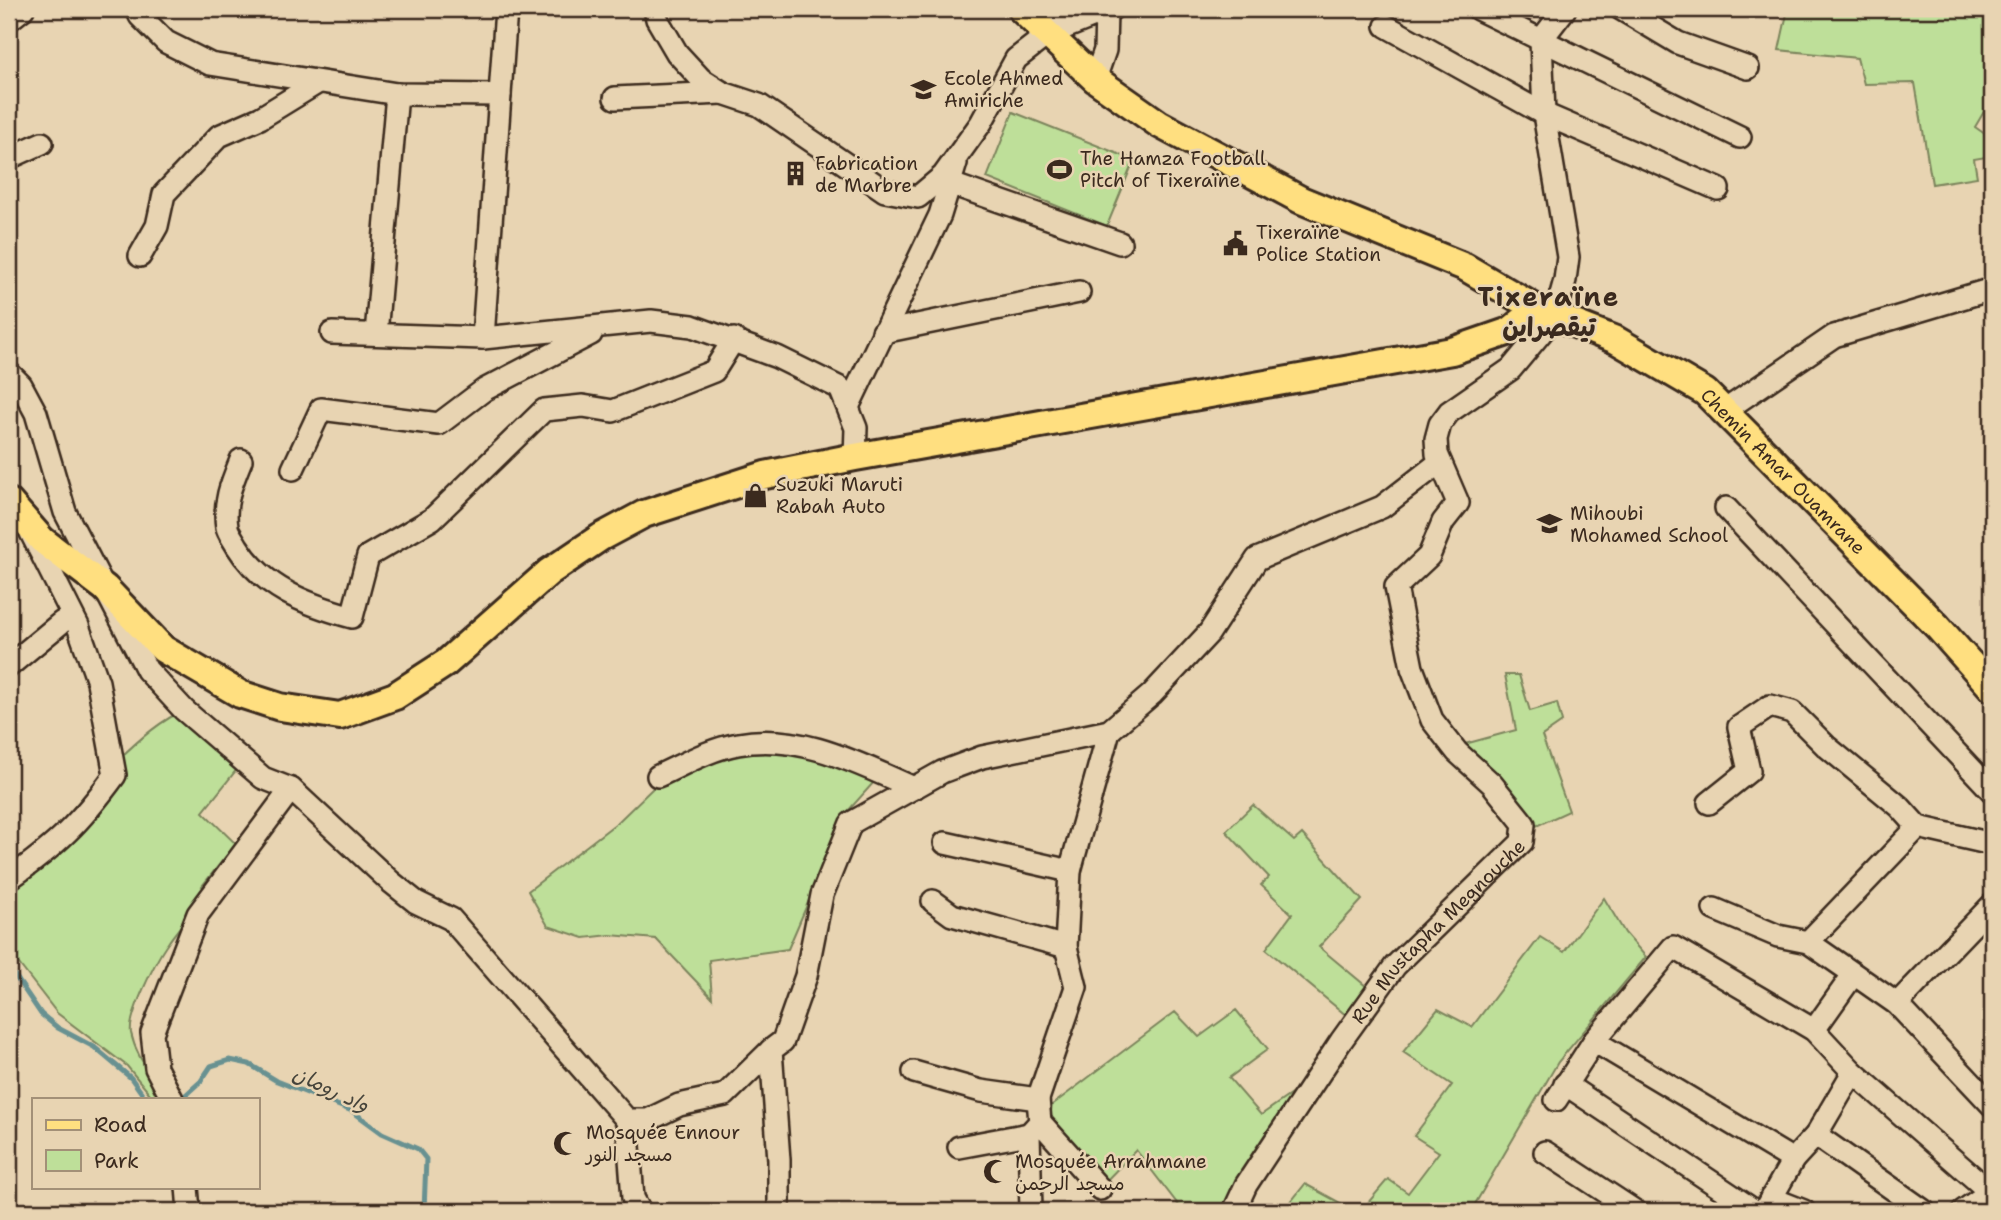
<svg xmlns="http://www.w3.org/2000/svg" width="2001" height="1220" font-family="'Shantell Sans','Playpen Sans Arabic',sans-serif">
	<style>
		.green { fill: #bedf99; stroke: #7c845c; stroke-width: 2 }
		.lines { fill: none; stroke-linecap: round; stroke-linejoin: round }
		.stream { stroke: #679191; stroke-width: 5 }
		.minor-casing { stroke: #3b2a1e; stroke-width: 26 }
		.major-casing { stroke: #3b2a1e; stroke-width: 32 }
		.minor { stroke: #e8d4b2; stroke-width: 21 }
		.major { stroke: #ffdf80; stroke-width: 26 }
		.labels { text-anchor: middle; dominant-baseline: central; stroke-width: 5; stroke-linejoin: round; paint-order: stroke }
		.poi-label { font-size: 19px; fill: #3b2a1e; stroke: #e8d4b2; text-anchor: start }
		.street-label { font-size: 19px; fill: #3b2a1e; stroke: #e8d4b2 }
		.water-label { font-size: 21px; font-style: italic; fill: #46443b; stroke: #e8d4b2 }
		.district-label { font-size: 26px; font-weight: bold; letter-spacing: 2px; fill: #3b2a1e; stroke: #e8d4b2 }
	</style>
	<rect width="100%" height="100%" fill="#e8d4b2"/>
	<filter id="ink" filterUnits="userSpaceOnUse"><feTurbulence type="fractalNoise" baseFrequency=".0143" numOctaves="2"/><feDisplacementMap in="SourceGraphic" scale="14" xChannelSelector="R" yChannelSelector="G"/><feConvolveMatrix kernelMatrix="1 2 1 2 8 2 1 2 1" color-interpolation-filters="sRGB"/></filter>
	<g filter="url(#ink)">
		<g class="green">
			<path d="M1788,9H1992V98L1975,127L1992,139V156L1974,159L1977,177L1932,184L1915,83L1864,84L1857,58L1779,50Z"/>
			<path d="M1013,112L1134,160L1107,226L987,178Z"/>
			<path d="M1505,675H1519L1530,711L1557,703L1562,722L1542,736L1569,811L1534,827L1522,808L1461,745L1516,730Z"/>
			<path d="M176,714L237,769L203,812L236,844L202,886L210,892C196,909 180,925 168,943C157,958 128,1015 131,1033C137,1061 154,1075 166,1099H154L127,1066L57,1013L9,951V884C53,834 119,745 176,714Z"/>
			<path d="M755,747L841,763L874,782L847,812L788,949L709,960L712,998L656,939L610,935L584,938L548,926L528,891L619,821L655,786L683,769Z"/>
			<path d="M1253,805L1294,841L1302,834L1362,900L1319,947L1367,987L1347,1016L1266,949L1292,914L1261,885L1269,877L1226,831Z"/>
			<path d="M1604,898L1625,933L1646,957L1558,1062L1471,1211H1361L1388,1179L1408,1193L1439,1152L1414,1136L1452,1085L1403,1052L1438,1009L1472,1027L1540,937L1564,952Z"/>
			<path d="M1236,1010L1268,1049L1229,1078L1261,1115L1297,1090L1233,1211H1183L1136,1150L1101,1186L1049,1122L1052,1105L1175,1012L1199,1037Z"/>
			<path d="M1305,1184L1355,1211H1292L1286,1208Z"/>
		</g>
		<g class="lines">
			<g class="stream">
				<path d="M9,967L41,1014L58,1028L94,1047L131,1078L146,1099"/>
				<path d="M181,1099L201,1081L211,1066L230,1060L249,1064L277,1081L352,1111L382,1133L418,1149L426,1159L424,1211"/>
			</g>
			<defs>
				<g id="minor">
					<path d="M137,9L140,16L166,42L210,64L397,94L500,95"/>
					<path d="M655,9L657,19L677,53L701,79L723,93L759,105L885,191L918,197L943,176L981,123L1016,59L1047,35L1112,9"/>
					<path d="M1478,9L1740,137"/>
					<path d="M1621,9L1678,43L1748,68"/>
					<path d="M1026,14L1069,11L1106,12L1105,50L1095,79"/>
					<path d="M9,20L23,9"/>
					<path d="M1386,26L1544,114L1718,189"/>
					<path d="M615,98L723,93"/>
					<path d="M9,158L42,143"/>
					<path d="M951,184L1120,243"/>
					<path d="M140,256L157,226L164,194L219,136L260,118L317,83"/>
					<path d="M883,332L1079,292"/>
					<path d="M332,333L483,338L651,321L692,326L777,357L840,388L856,428L855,457"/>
					<path d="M376,334L397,94"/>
					<path d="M483,338L506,9"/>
					<path d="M9,373L21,385L36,413L65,512L147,670L184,710L263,778L291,789L391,882L416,902L451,919L627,1120H648L679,1105L725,1095L771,1050"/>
					<path d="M849,405L940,215L956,163"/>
					<path d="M1724,411L1834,336L1992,289"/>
					<path d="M241,460C232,482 223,503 227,527C228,533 234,540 237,546C264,589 306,604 352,617L368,556L432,519L544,410L583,406L613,411L714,371L734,339"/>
					<path d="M293,469L321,409L439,424L484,390L591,334"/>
					<path d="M1726,508L1992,791"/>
					<path d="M9,666L62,622"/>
					<path d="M658,776C684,764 710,749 738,744C800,732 859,764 914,788"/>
					<path d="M1709,803L1749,771L1739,727L1770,706L1792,712L1826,746L1900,807L1918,827L1992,844"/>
					<path d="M945,843L1070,871"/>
					<path d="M9,879C57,845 80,823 115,775L98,682L78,626L31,533"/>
					<path d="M933,901L952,915L1066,947"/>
					<path d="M1714,909L1778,936L1808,942L1897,1004L1992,1105"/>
					<path d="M1808,942L1918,827"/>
					<path d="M1897,1004L1992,905"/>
					<path d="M1814,1030L1853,975"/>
					<path d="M1594,1041L1793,1160"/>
					<path d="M914,1072L981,1091L1038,1099"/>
					<path d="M1565,1084L1755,1211"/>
					<path d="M172,1099L156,1068L152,1033L198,914L291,789"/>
					<path d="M1556,1100L1594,1041L1673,947L1814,1030L1853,1072L1990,1192"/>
					<path d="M627,1120L633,1198L640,1211"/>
					<path d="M1040,1122L1100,1189"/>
					<path d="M1816,1135L1924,1211"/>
					<path d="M959,1147L1029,1134"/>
					<path d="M1545,1152L1635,1211"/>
					<path d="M187,1187L189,1211"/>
					<path d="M1771,1198L1804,1211"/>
					<path d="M779,1211V1160L771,1050L783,1041L806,976L822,895L851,823L942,772L982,757L1109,731L1152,694L1209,633L1257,559L1382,507L1440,462"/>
					<path d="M1031,1211L1029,1134L1040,1122L1038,1099L1076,987L1066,947L1070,871L1109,731"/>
					<path id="s1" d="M1234,1211L1246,1185L1341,1041L1395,966L1522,842L1524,824L1492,784L1457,752L1432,720L1412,668L1396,587L1429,556L1443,522L1458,503L1437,454L1436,439L1440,424L1449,412L1511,369L1555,316L1565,280L1568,257L1544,114L1541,40L1565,9"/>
					<path d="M1764,1211L1793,1160L1816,1135L1853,1072"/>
					<path d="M1963,1211L1992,1191"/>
				</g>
				<g id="major">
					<path id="s2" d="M1021,9L1095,79L1159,124L1301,200L1465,267L1537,309L1616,340L1705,392L1937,626L1992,688"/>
					<path d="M9,502L42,540L105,588L163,649L240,694L280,707L340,716L395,696L446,663L549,572L601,537L644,514L765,475L855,457L1452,351L1510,331L1537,309"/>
				</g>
			</defs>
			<use href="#minor" class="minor-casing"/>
			<use href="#major" class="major-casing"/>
			<use href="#minor" class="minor"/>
			<use href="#major" class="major"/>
		</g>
	</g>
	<defs>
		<symbol id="school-bare" viewBox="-9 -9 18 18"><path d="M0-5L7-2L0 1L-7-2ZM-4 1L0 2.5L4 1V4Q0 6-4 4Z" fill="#3b2a1e" stroke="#e8d4b2" stroke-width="2.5" paint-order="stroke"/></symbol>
		<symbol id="stadium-bare" viewBox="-9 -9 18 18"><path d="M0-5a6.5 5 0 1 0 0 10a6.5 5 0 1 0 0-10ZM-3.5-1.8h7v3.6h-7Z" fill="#3b2a1e" stroke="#e8d4b2" stroke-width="2.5" paint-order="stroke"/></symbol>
		<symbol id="building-bare" viewBox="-9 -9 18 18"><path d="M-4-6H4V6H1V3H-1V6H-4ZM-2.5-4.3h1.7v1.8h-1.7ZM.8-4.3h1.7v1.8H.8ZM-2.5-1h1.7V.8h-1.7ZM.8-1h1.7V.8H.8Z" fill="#3b2a1e" stroke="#e8d4b2" stroke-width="2.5" paint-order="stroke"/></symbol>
		<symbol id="civic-bare" viewBox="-9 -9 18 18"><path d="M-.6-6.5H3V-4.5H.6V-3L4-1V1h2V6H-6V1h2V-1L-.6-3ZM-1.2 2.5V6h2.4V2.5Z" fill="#3b2a1e" stroke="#e8d4b2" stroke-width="2.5" paint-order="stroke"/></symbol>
		<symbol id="shop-bare" viewBox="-9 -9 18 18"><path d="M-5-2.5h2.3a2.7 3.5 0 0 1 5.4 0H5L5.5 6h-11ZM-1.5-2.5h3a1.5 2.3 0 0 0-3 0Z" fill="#3b2a1e" stroke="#e8d4b2" stroke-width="2.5" paint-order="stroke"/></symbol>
		<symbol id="mosque-bare" viewBox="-9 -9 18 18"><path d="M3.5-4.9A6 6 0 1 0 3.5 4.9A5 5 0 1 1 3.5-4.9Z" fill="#3b2a1e" stroke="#e8d4b2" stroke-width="2.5" paint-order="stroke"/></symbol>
	</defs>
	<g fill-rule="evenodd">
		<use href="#school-bare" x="906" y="72" width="35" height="35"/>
		<use href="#stadium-bare" x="1042" y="152" width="35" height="35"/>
		<use href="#building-bare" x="778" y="156" width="35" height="35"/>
		<use href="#civic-bare" x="1218" y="226" width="35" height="35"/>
		<use href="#shop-bare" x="738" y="478" width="35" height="35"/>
		<use href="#school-bare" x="1532" y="506" width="35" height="35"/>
		<use href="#mosque-bare" x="548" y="1126" width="35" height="35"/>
		<use href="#mosque-bare" x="978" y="1154" width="35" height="35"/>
	</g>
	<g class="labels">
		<g class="poi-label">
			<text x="944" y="78">Ecole Ahmed<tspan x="944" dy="22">Amiriche</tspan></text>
			<text x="1080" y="158">The Hamza Football<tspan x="1080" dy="22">Pitch of Tixeraïne</tspan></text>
			<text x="815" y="163">Fabrication<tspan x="815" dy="22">de Marbre</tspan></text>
			<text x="1256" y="232">Tixeraïne<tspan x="1256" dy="22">Police Station</tspan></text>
			<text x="776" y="484">Suzuki Maruti<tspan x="776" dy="22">Rabah Auto</tspan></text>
			<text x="1570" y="513">Mihoubi<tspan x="1570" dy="22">Mohamed School</tspan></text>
			<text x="586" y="1132">Mosquée Ennour<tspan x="586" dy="22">مسجد النور</tspan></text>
			<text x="1015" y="1161">Mosquée Arrahmane<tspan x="1015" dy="22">مسجد الرحمن</tspan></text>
		</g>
		<g class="street-label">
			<text stroke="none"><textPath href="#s2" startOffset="901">Chemin Amar Ouamrane</textPath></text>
			<text stroke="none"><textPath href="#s1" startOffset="348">Rue Mustapha Megnouche</textPath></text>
		</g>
		<g class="water-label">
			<text transform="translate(331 1089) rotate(25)">واد رومان</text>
		</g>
		<g class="district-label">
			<text x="1549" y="296">Tixeraïne<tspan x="1549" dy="30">تيقصراين</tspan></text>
		</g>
	</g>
	<rect width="2001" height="1220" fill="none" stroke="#e8d4b2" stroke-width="35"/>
	<rect x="18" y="18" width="1966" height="1185" fill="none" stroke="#3b2a1e" stroke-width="2.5" filter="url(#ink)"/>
	<rect x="32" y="1098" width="228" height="91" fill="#e8d4b2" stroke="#a39077" stroke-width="2"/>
	<rect x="46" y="1120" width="35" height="10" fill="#ffdf80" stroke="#a39077" stroke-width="2"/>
	<text x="94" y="1132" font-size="21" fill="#3b2a1e">Road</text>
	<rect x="46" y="1150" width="35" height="21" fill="#bedf99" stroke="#a39077" stroke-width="2"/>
	<text x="94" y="1168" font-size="21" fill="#3b2a1e">Park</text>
</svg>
